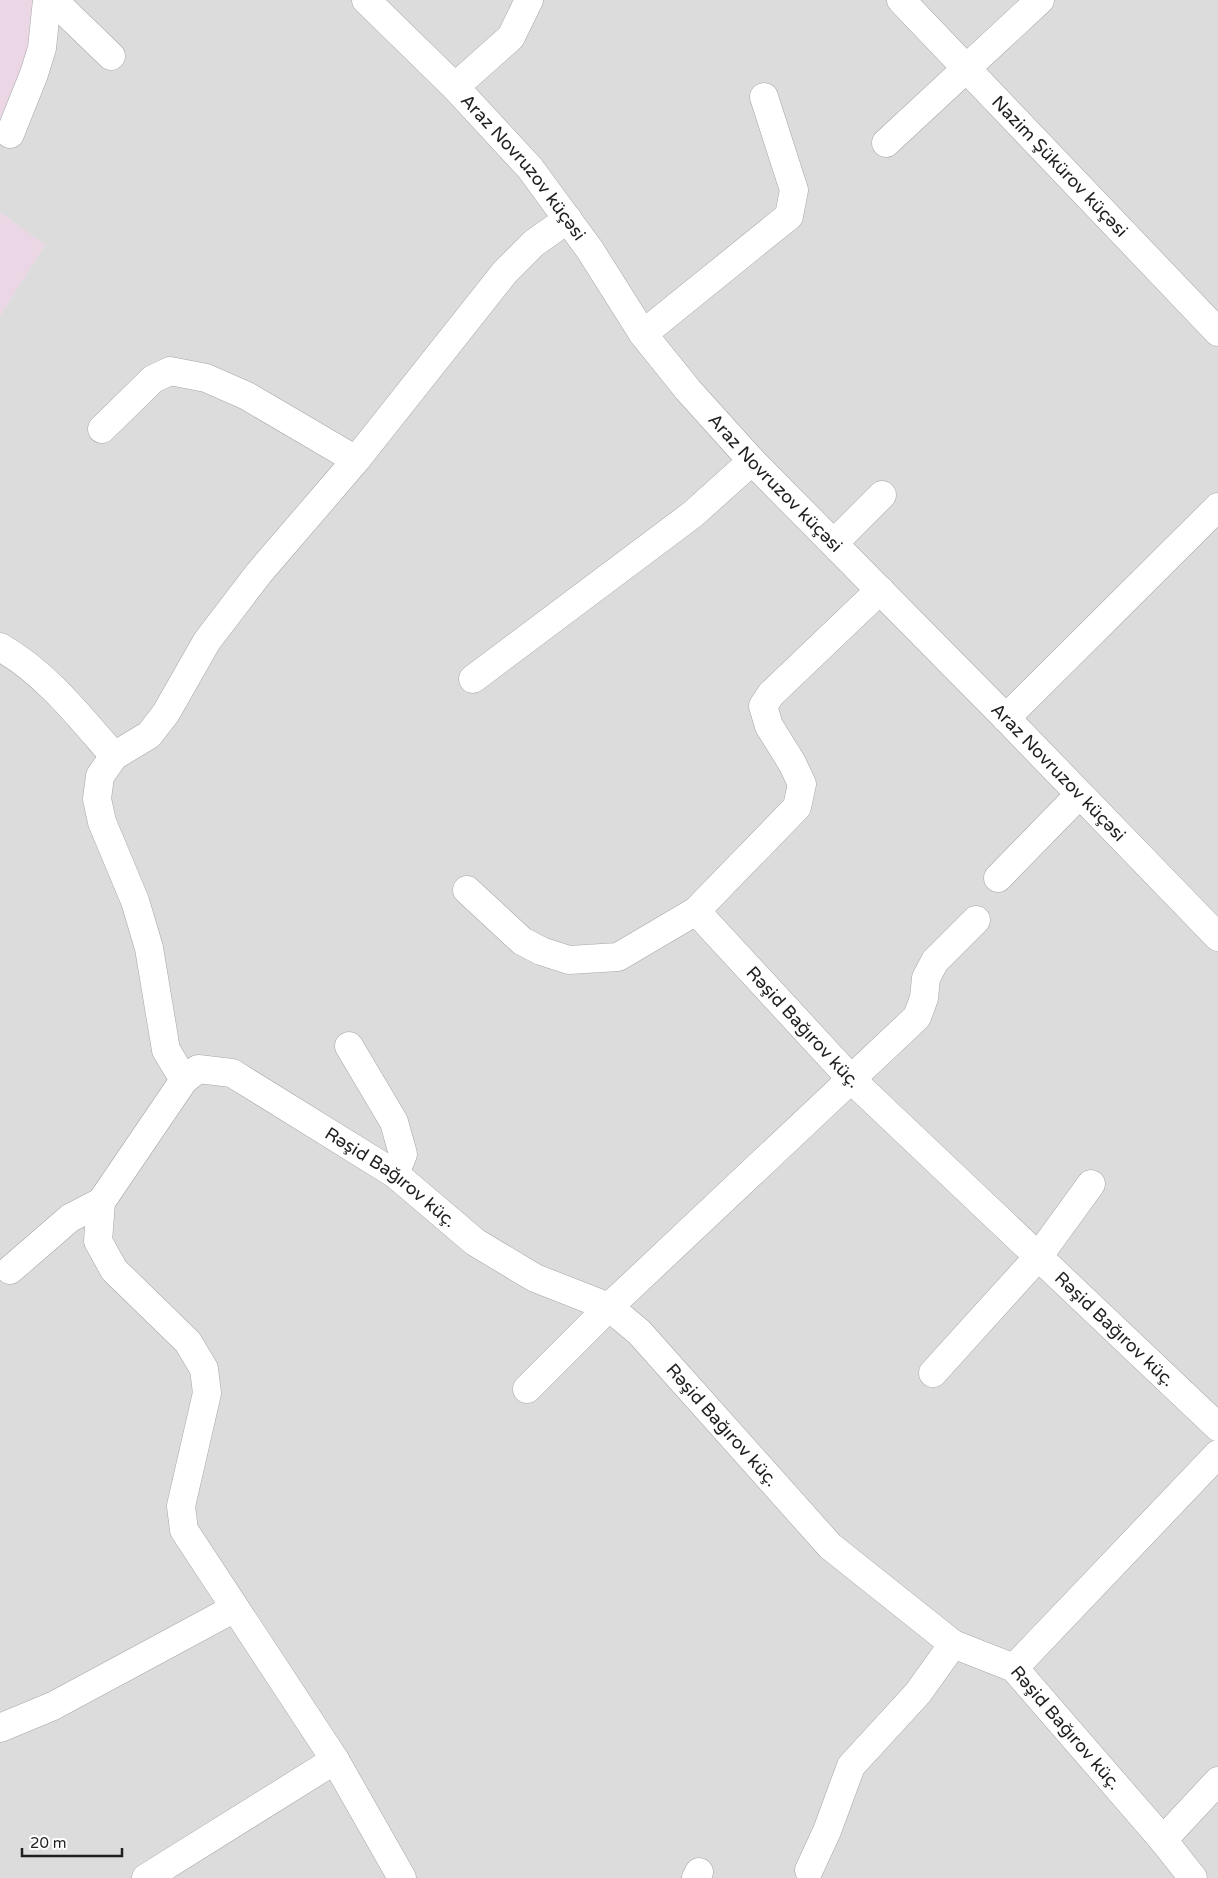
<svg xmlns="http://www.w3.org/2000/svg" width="1218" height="1878" font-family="'Varela Round',sans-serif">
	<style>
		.residential { fill: #dddcdc }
		.industrial { fill: #ead6e4 }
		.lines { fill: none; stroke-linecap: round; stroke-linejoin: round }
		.minor-casing { stroke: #a6a6a6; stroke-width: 29 }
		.minor { stroke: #fff; stroke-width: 28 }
		.labels { text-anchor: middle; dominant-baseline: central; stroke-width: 5; stroke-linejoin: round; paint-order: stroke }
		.street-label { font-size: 18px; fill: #1f1f1f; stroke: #fff }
	</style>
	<rect width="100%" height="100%" fill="#f0ede4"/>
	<path class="residential" d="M32,0H1218V1878H0V316L45,245L0,212V119L31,49Z"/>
	<g class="industrial">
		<path d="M0,0H32L31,49L0,119Z"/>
		<path d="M0,212L45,245L0,316Z"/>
	</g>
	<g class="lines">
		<defs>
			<g id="minor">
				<path d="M53,0L111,56"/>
				<path id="s1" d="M366,0L455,87L530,168L590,250L643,334L688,390L752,461L1006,718L1218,937"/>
				<path id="s2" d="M901,0L1218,332"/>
				<path d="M455,87L511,37L529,0"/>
				<path d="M10,134L34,74L42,48L47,0"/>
				<path d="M886,143L1040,0"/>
				<path d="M643,334L789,216L794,190L764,97"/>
				<path d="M102,429L153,379L170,371L206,378L247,396L356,460"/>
				<path d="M834,543L882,495"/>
				<path d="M0,647C46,673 80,717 114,756"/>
				<path d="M473,679L693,514L752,461"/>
				<path d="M1006,718L1218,507"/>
				<path d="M998,878L1079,795"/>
				<path d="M467,890L522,941L541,951L569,960L618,957L696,911L797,807L802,784L792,763L769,726L763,706L771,694L880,590"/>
				<path id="s3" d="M696,911L852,1080L1218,1427"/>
				<path d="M349,1046L394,1122L403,1154L395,1174"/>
				<path id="s4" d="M184,1080L198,1069L232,1073L395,1174L475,1242L535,1278L609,1307L639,1332L830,1546L953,1644L1014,1668L1163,1840L1193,1878"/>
				<path d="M10,1270L70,1218L101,1202"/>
				<path d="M933,1373L1038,1257L1091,1184"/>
				<path d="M527,1389L609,1307L917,1017L924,998L926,978L935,961L976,920"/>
				<path d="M1014,1668L1218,1454"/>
				<path d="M0,1728L53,1706L235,1608"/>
				<path d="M1163,1840L1218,1781"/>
				<path d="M809,1870L827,1831L851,1766L918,1693L953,1644"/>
				<path d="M146,1878L335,1760"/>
				<path d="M402,1878L335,1760L184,1530L181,1506L207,1393L204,1369L188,1342L114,1270L98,1241L101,1202L184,1080L166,1050L149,948L135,901L102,822L97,799L100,776L114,756L149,735L166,713L207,641L259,573L356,460L505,272L534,243L568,219"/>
				<path d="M696,1878L699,1872"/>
			</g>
		</defs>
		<use href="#minor" class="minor-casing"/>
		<use href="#minor" class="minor"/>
	</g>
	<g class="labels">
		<g class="street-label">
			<text stroke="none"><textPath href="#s2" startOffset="230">Nazim Şükürov küçəsi</textPath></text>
			<text stroke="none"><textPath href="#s1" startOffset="230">Araz Novruzov küçəsi</textPath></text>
			<text stroke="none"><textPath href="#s1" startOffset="635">Araz Novruzov küçəsi</textPath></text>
			<text stroke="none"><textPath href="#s1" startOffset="1040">Araz Novruzov küçəsi</textPath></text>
			<text stroke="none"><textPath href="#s3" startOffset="158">Rəşid Bağırov küç.</textPath></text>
			<text stroke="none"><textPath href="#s4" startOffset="242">Rəşid Bağırov küç.</textPath></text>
			<text stroke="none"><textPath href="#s3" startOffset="592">Rəşid Bağırov küç.</textPath></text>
			<text stroke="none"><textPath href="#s4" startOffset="662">Rəşid Bağırov küç.</textPath></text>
			<text stroke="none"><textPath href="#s4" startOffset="1126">Rəşid Bağırov küç.</textPath></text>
		</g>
	</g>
	<path d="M22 1848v8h100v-8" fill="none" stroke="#1f1f1f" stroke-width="2.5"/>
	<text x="30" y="1848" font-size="15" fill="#1f1f1f" stroke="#ffffff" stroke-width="4" paint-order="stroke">20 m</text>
</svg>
